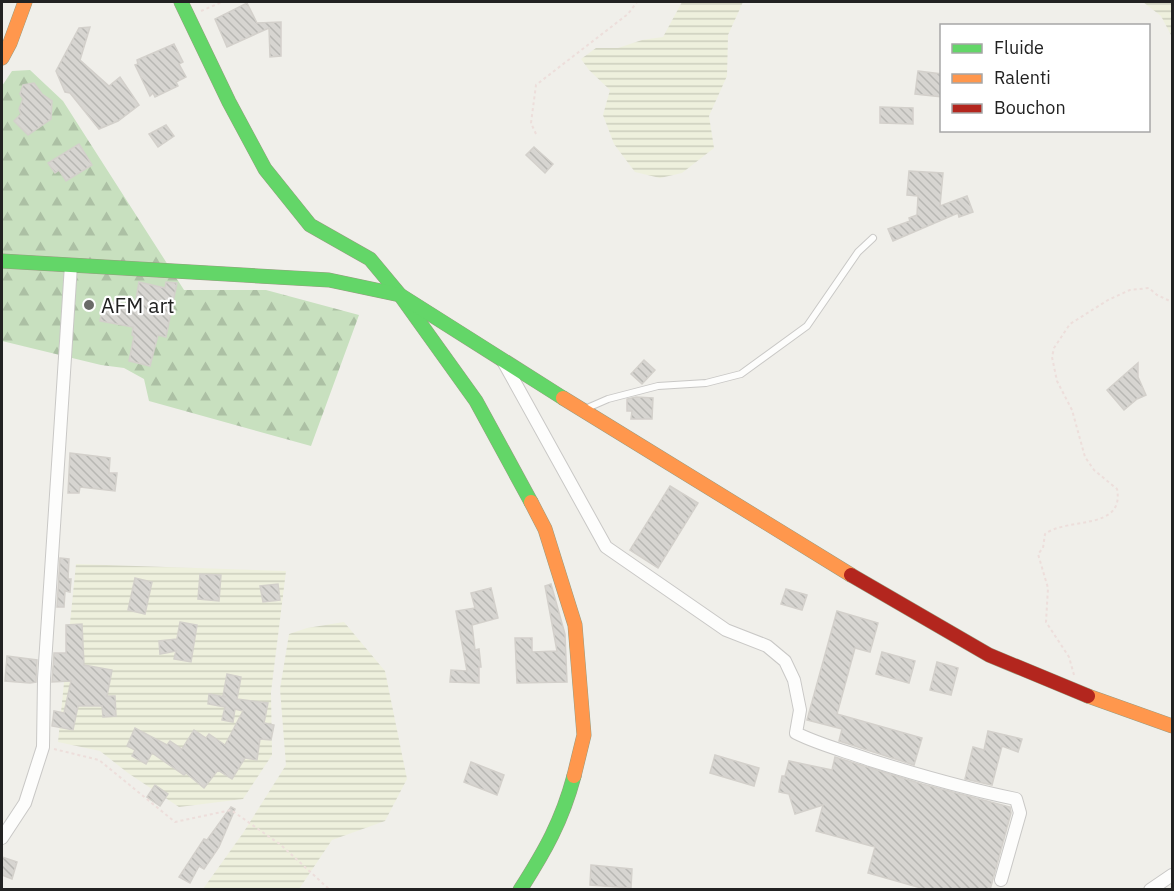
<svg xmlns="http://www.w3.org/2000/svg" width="1174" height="891" font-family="'IBM Plex Sans',sans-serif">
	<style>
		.farmland { fill: url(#farmland-rules) }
		.forest { fill: url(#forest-firs) }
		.building { fill: url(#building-back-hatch); stroke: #d3d0cb; stroke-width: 1.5 }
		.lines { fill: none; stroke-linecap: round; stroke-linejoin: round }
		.lane-casing { stroke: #c9c8c6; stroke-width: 8 }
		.street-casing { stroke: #c9c8c6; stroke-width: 14 }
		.fast-casing { stroke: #989c80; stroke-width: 15 }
		.slow-casing { stroke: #989c80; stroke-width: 15 }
		.jam-casing { stroke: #989c80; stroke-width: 15 }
		.path { stroke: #eddedb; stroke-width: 2; stroke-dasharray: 3 3; stroke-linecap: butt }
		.lane { stroke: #fdfdfc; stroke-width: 6 }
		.street { stroke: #fdfdfc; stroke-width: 12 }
		.fast { stroke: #63d668; stroke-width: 14 }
		.slow { stroke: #ff974d; stroke-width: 14 }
		.jam { stroke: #b3261e; stroke-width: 14 }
		.poi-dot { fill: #6a6a68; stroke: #fff; stroke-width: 2 }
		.labels { text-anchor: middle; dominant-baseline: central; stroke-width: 4.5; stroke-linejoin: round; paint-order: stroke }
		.poi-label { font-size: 21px; fill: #222; stroke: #fff; text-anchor: start }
	</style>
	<defs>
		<pattern id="farmland-rules" width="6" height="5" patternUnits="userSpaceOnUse" patternTransform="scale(1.5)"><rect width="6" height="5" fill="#eef0dd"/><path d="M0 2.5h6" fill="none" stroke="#cccebd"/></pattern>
		<pattern id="forest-firs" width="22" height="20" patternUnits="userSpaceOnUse" patternTransform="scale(1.5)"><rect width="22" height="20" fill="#c8e0bf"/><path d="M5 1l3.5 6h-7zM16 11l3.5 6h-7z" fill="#acc0a4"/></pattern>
		<pattern id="building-back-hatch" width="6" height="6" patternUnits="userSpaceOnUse" patternTransform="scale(1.5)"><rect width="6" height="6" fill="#d7d5d1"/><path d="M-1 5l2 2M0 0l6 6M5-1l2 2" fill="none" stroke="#b8b7b3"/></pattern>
	</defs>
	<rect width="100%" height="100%" fill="#f0efea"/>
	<g class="farmland">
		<path d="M682,2H743L728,35L727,76L709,116L714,148L682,173L660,178L635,172L614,144L603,115L610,90L589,70L581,59L596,48H618L642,40L663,37Z"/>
		<path d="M1143,2H1172V37L1161,16Z"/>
		<path d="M76,564L286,571L271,692L272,755L243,799L179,807L128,773L100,751L58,742Z"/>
		<path d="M344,622L385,671L407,779L385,821L332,840L299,889H203L243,833L286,765L280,689L289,634L307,628Z"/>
	</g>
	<path class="forest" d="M30,70L63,101L184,290H266L359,315L311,446L149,401L144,379L124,368L101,365L2,341V86L12,71Z"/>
	<g class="building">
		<path d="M247,3L257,23L281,22V56L270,57L269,28L227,47L215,19Z"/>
		<path d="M90,27L80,60L109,86L120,77L139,105L118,121L99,129L70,93L65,92L56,71L79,28Z"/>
		<path d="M174,44L183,62L179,64L186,77L176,82L178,86L155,97L153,93L150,96L135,65L138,64L137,60Z"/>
		<path d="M918,71L942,74V97L915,94Z"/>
		<path d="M34,83L42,94L52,101L51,119L28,135L14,121L21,114L19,109L23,99L20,94L23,85Z"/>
		<path d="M880,107L913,108V124L880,123Z"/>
		<path d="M166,125L174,136L158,147L149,134Z"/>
		<path d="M79,144L92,165L66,181L59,170L55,173L48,163Z"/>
		<path d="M534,147L553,164L545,173L526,155Z"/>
		<path d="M909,171L943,173L940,206L967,196L973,212L959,217L958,213L893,241L888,229L910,221L909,218L917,215L918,196L907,195Z"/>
		<path d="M139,282L165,288L166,282L177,283L166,337L158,335L150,366L129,361L134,336L132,335L133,327L100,321L104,301L135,305Z"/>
		<path d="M644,360L655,370L642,384L631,374Z"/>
		<path d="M1138,363V377L1146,395L1137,399L1124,410L1107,390Z"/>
		<path d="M636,397L653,398L652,419H631L632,411H627V399Z"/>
		<path d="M70,453L110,458L109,473H117L115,491L80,487L79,493H68Z"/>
		<path d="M670,486L698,503L658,568L630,550Z"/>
		<path d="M60,558L69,559L68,579H71L70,592L65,591L64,607H57Z"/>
		<path d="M200,574L221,575L219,601L198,599Z"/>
		<path d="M135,578L152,582L145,614L128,610Z"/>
		<path d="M278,584L280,600L263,602L260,586Z"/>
		<path d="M551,584L565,634L567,682L517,683L515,638H532V652L557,651L545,586Z"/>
		<path d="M491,588L498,618L472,625L475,650L479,649L481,667H479V683L450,682L451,670L467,671L456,611L475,608L471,593Z"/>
		<path d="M786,589L807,595L802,610L781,604Z"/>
		<path d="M837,611L878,623L870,652L855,648L837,714L922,738L914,765L839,741L842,729L807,720Z"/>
		<path d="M180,622L197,625L191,662L174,659L176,651L160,654L159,641L177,639Z"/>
		<path d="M82,624L84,665L112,670L107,696H115L116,716L103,717L102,706H78L73,730L52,726L54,711L64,713L71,681L52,682L54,653H66V625Z"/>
		<path d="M882,652L915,661L909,683L876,674Z"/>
		<path d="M7,656L37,660L36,682L30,683L5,681Z"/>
		<path d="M937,662L958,668L951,695L930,690Z"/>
		<path d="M227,674L241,677L237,699L268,703L264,723L274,725L271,740L260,739L257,760L245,758L232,779L218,770L204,788L186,773L184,775L152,753L146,764L132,756L135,750L127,746L135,728L167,745L170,741L182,749L194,730L206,738L209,734L225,745L243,711L235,709L233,722L222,720L225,707L208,704L209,694L226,697L223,696Z"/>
		<path d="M988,731L1022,739L1018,752L1002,746L992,785L965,779L973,747L984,750Z"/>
		<path d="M715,755L759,768L754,786L710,773Z"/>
		<path d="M835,757L922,784L1010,807L1011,813L990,890H928L868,873L875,847L816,831L823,805L795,814L789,794L779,792L782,776H785L789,761L832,770Z"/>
		<path d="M471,762L504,775L497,795L464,782Z"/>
		<path d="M155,785L168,794L160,806L147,797Z"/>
		<path d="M231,807L235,809L219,847L204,869L199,866L190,883L179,877L204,839L207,840Z"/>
		<path d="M2,857L17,862L12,879L2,875Z"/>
		<path d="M591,865L632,869L631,888L590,885Z"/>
	</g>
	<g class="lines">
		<defs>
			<path id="lane" d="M585,409L608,399L658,386L706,383L741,374L807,326L858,252L873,238"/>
			<g id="street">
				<path d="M503,361L606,547L726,630L767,646L785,661L794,680L800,710L796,733C820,745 845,751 870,760C918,775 967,789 1016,799L1020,813L1001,880"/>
				<path d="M2,838L25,803L43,747L44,679L71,265"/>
				<path d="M1150,890L1172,875"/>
			</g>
			<g id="fast">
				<path d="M181,2L229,102L265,169L310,225L370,259L400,295L476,401L531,502"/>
				<path d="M2,261L329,280L400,295L563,398"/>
				<path d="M520,890C545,851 562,821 574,776"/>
			</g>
			<g id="slow">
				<path d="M2,58L10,43L25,2"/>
				<path d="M563,398L851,575"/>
				<path d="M531,502L545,529L575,625L584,735L574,776"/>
				<path d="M1088,696L1172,726"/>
			</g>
			<path id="jam" d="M851,575L989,655L1088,696"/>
		</defs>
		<use href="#lane" class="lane-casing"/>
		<use href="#street" class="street-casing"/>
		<use href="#fast" class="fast-casing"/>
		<use href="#slow" class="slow-casing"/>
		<use href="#jam" class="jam-casing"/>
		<g class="path">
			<path d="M201,11L222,2"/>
			<path d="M536,134L531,123L536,85L628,14L637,2"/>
			<path d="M1074,675L1069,657L1046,622L1048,588L1038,554L1043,548L1045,534C1067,517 1125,531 1117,489L1094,470L1085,457L1072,410L1057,381L1052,357L1054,348L1070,324L1108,300L1130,290L1149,288L1157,295L1172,302"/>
			<path d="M54,749L99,760L175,822L231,810L281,845L330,890"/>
		</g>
		<use href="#lane" class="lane"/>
		<use href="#street" class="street"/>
		<use href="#fast" class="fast"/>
		<use href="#slow" class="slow"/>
		<use href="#jam" class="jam"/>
	</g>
	<circle class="poi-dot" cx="89" cy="305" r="6"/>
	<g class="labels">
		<g class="poi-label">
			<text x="101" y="305">AFM art</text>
		</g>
	</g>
	<rect width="1174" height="891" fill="none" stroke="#222222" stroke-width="6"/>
	<rect x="940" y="24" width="210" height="108" fill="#ffffff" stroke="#a7a7a7" stroke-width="1.5"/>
	<rect x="952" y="44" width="30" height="9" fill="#63d668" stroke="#a7a7a7" stroke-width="1.5"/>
	<text x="994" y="54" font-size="18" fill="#222222">Fluide</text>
	<rect x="952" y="74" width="30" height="9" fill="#ff974d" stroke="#a7a7a7" stroke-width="1.5"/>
	<text x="994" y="84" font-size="18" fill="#222222">Ralenti</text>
	<rect x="952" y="104" width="30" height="9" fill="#b3261e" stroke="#a7a7a7" stroke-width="1.5"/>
	<text x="994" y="114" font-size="18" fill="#222222">Bouchon</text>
</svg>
